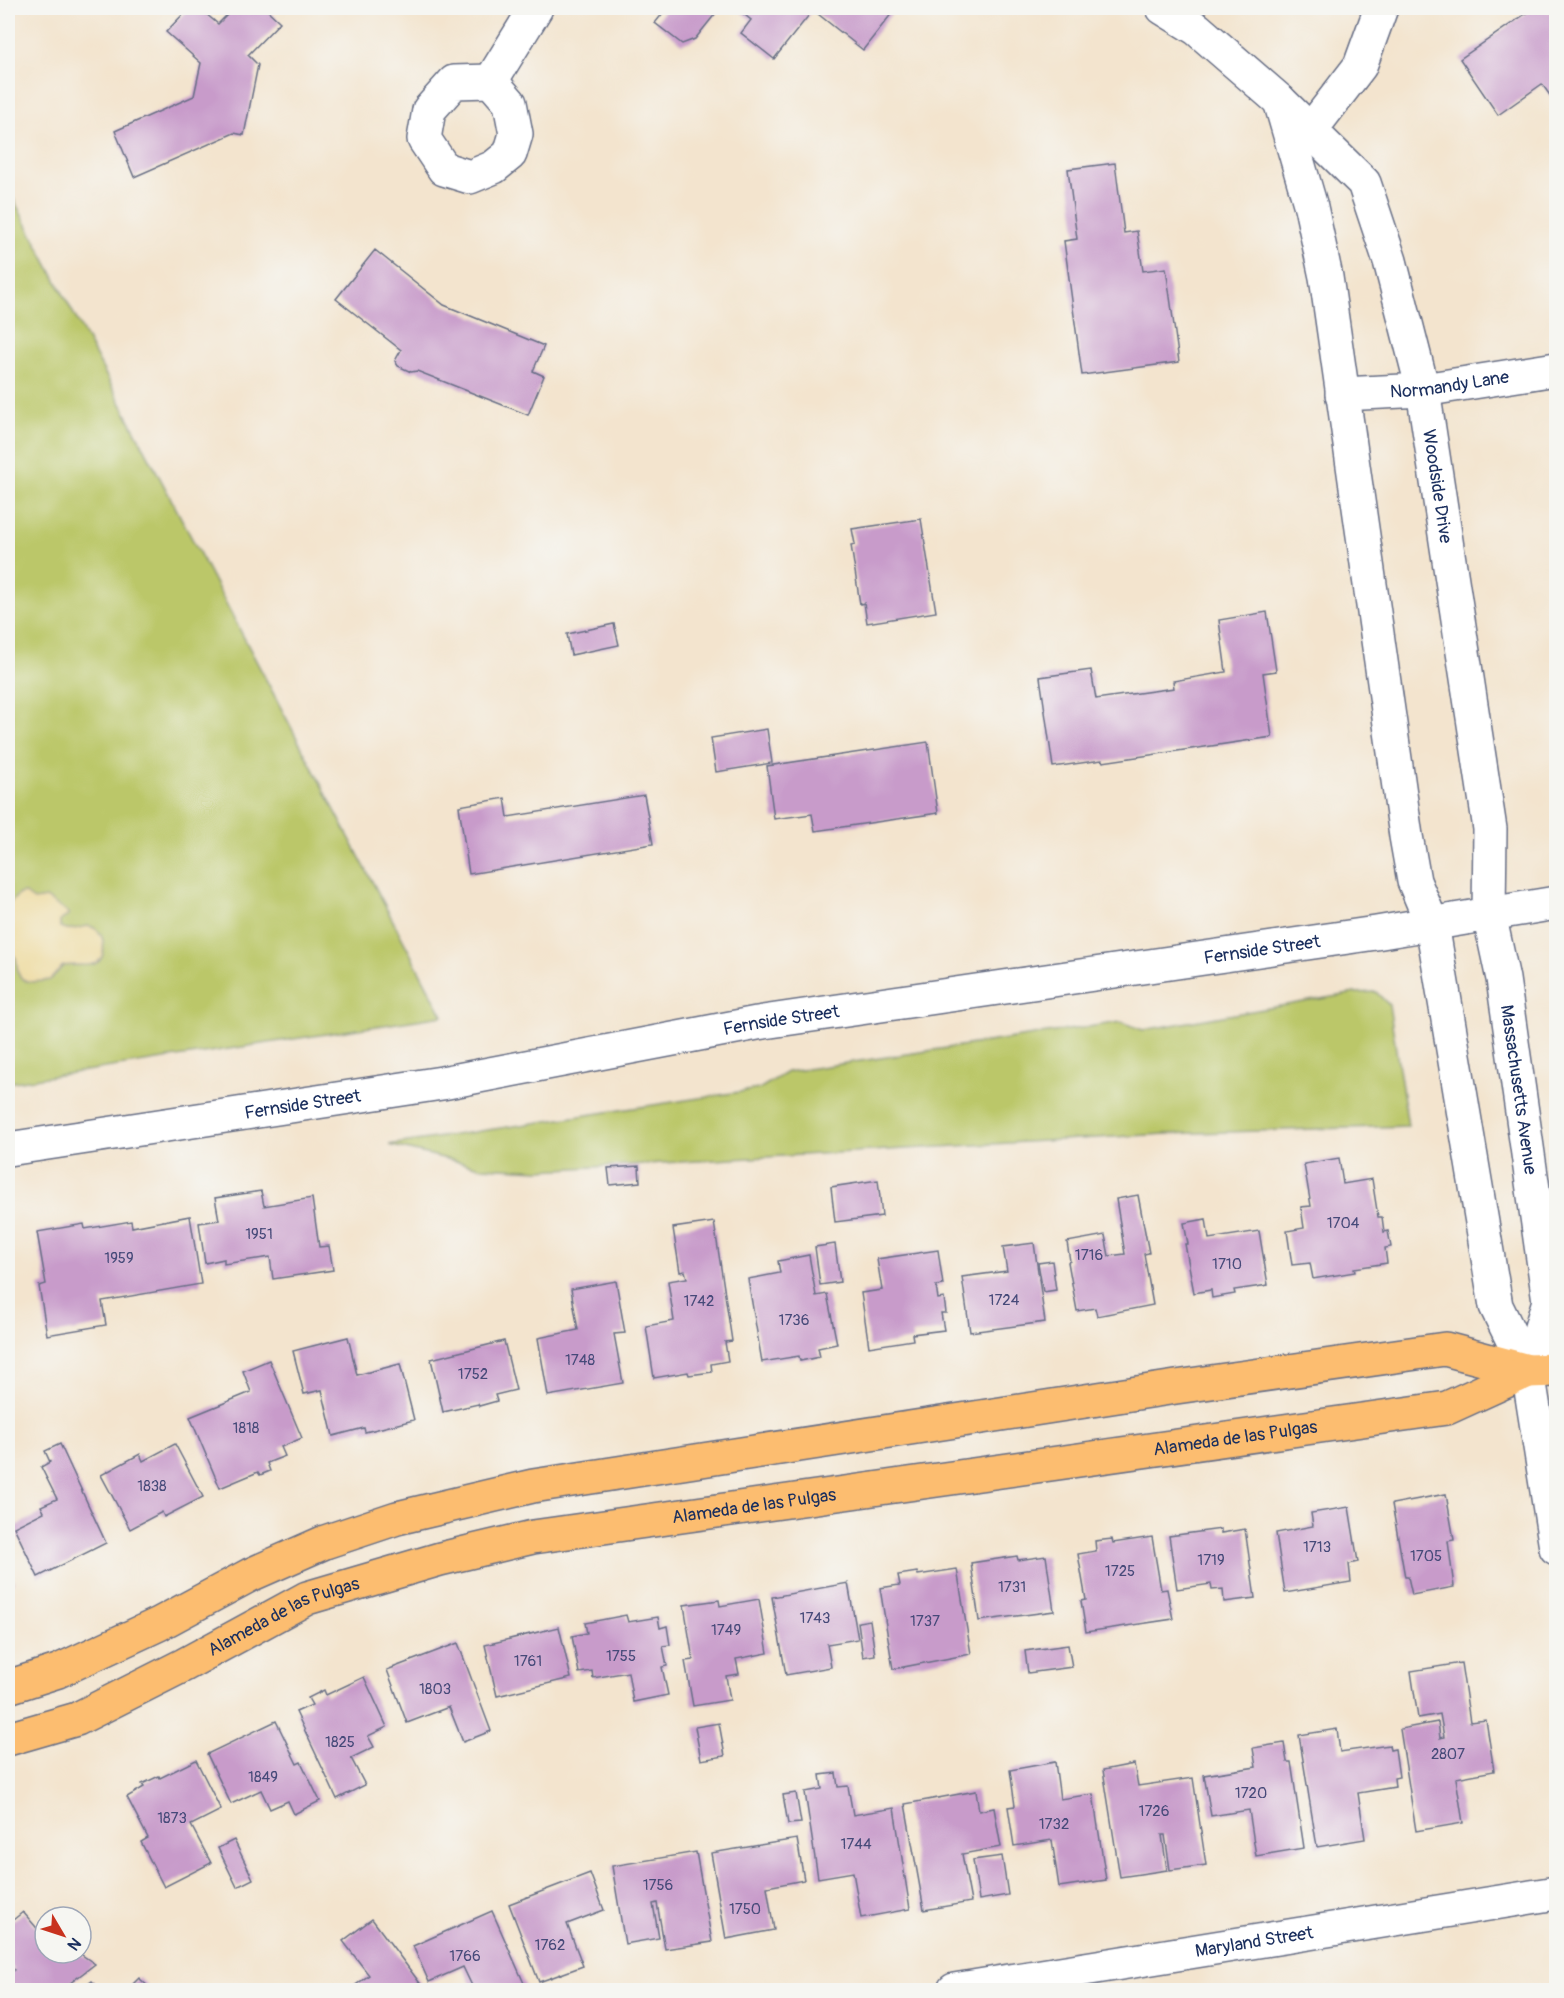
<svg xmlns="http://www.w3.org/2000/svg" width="1564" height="1998" viewBox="0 0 1564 1998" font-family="Pangolin,sans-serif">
  <rect width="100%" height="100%" fill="#f6f6f2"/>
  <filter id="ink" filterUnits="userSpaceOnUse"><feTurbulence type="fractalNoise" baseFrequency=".0167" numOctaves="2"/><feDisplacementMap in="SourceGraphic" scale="12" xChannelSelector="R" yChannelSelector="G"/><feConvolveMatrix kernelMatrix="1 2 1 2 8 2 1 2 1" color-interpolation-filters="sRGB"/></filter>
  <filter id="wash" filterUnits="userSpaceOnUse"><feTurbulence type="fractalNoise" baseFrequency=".008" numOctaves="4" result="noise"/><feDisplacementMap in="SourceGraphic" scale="24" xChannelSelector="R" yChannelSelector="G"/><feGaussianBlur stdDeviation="1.35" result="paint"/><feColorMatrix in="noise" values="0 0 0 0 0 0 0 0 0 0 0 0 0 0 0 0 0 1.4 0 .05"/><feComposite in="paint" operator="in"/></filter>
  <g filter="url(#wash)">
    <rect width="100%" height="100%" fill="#f3e4ce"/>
    <g fill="#bbc769" stroke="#6b7b64" stroke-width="1.5">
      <path d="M8 189 443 1016 8 1083Z"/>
      <path d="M1376 992 1389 1005 1408 1126 1166 1134 540 1170 480 1167 389 1145 759 1089 787 1072 1121 1022 1143 1030 1355 993Z"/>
    </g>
    <path fill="#eeda9e" stroke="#84847e" stroke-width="1.5" d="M24 893 34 900 46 898 67 912 69 915 60 921V927C77 934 83 923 92 927 98 929 102 935 103 941 108 975 78 962 63 966L50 980C40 981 23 986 18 973 17 969 17 962 16 958L12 954H8V905L19 894Z"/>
    <g id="blocks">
      <g fill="#c89bca">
        <path d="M189 8H199L218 24 234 8H265L280 22 248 55 258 65 244 135 234 133 134 177 115 131 194 96 201 63 166 32Z"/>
        <path d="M667 8H720L695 39 682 44 655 23Z"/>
        <path d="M736 8H896L863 50 813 10 774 59 741 33 751 20Z"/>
        <path d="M1534 8H1544L1548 12 1556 8V99L1554 101 1542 84 1498 115 1460 59Z"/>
        <path d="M1115 163 1124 233 1137 231 1143 271 1166 268 1179 362 1082 375 1064 241 1077 239 1068 169Z"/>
        <path d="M375 250 444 305 544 346 533 371 544 376 528 415 417 371 411 372 398 366 395 361 401 350 336 299Z"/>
        <path d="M921 519 936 612 867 623 864 603 860 604 851 545 855 544 852 529Z"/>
        <path d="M1267 612 1276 671 1263 673 1272 737 1103 762 1102 760 1053 767 1040 677 1091 670 1096 699 1174 688 1173 681 1226 672 1219 620Z"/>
        <path d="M614 624 619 645 571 655 567 634Z"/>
        <path d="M767 729 772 763 716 772 711 738Z"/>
        <path d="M928 742 938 813 815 831 812 814 774 819 767 766Z"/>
        <path d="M644 795 653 844 469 874 459 806 505 798 508 817Z"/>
        <path d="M1339 1158 1343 1184 1372 1179 1378 1217H1382L1384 1232 1388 1231 1391 1247 1385 1248 1387 1263 1354 1268 1355 1272 1313 1279 1310 1263 1292 1265 1287 1231 1304 1228 1301 1207 1311 1206 1304 1164Z"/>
        <path d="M639 1166 640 1182 610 1185 608 1168Z"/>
        <path d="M878 1180 882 1216 835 1222 831 1187Z"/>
        <path d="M261 1191 264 1206 312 1198 319 1247 329 1246 333 1270 273 1279 270 1257 224 1264V1259L205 1263 199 1223 219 1220 215 1198Z"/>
        <path d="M1138 1195 1149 1253 1144 1254 1153 1305 1097 1316 1095 1308 1077 1311 1068 1262 1070 1261 1067 1242 1105 1235 1109 1256 1125 1254 1116 1199Z"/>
        <path d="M190 1216 201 1284 102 1301 106 1325 47 1335 39 1286 46 1284 37 1232 84 1224 85 1229 131 1221 132 1227Z"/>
        <path d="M1206 1219 1209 1239 1259 1231 1268 1285 1234 1290 1235 1294 1212 1298 1211 1290 1194 1293 1185 1244H1188L1184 1223Z"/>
        <path d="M714 1222 732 1341 725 1342 728 1361 711 1364 712 1372 689 1375 688 1372 654 1378 646 1326 674 1321 668 1281 687 1278 685 1271 680 1272 673 1228Z"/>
        <path d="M1034 1243 1045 1322 970 1332 962 1277 1007 1271 1003 1247Z"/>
        <path d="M835 1244 840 1282 820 1285 815 1247Z"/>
        <path d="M938 1250 943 1285 936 1286 938 1299 944 1298 946 1313H941L944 1330 912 1334 913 1340 869 1347 861 1293 882 1290 877 1259Z"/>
        <path d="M809 1255 816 1296 827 1294 837 1344 818 1348 820 1357 800 1361 799 1356 762 1362 748 1279 780 1273 778 1261Z"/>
        <path d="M1052 1261 1056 1290 1043 1292 1038 1263Z"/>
        <path d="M616 1281 625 1333 614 1334 623 1383 548 1396 538 1338 578 1330 571 1289Z"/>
        <path d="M348 1337 357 1375 400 1364 414 1420 365 1432 364 1428 333 1436 322 1390 304 1394 293 1351Z"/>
        <path d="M504 1341 516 1390 495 1395 497 1401 479 1406 478 1404 443 1412 431 1359Z"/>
        <path d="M269 1360 302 1438 281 1447 285 1456 267 1463 270 1471 260 1475 258 1472 220 1488 190 1417 251 1392 243 1371Z"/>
        <path d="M60 1444 106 1543 38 1577 14 1527 44 1512 41 1506 57 1499 41 1467 50 1462 45 1451Z"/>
        <path d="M175 1444 203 1497 164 1517 162 1512 130 1529 101 1475 140 1454 143 1461Z"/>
        <path d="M1446 1494 1454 1540 1448 1541 1454 1587 1412 1595 1408 1577H1405L1392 1504Z"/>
        <path d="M1349 1507 1358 1562 1349 1564 1351 1582 1285 1593 1276 1533 1313 1526 1311 1513Z"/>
        <path d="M1221 1529V1533L1245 1529 1255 1598 1224 1602 1223 1589 1212 1590 1211 1584 1177 1589 1169 1536Z"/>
        <path d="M1152 1537 1161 1590 1167 1589 1173 1619 1086 1632 1081 1601 1086 1600 1078 1554 1096 1551 1095 1541 1112 1539 1113 1543Z"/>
        <path d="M1017 1556 1018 1560 1046 1556 1054 1611 979 1621 971 1563Z"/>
        <path d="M8 1564 14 1583 8 1585Z"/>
        <path d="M957 1569 971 1654 893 1669 880 1588 900 1585 898 1575 917 1572 918 1575Z"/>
        <path d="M848 1583 858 1639 827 1644 831 1667 786 1675 772 1597Z"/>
        <path d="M759 1599 768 1653 736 1659 739 1674 726 1676 730 1700 693 1706 685 1661 693 1660 684 1605 719 1600 720 1606Z"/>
        <path d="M626 1615 628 1622 658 1617 660 1628 667 1626 670 1645 663 1646 667 1666 662 1667 668 1695 633 1702 628 1672 593 1678 592 1671 579 1673 572 1636 587 1633 585 1623Z"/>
        <path d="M870 1620 875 1655 863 1657 858 1622Z"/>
        <path d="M559 1627 571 1678 497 1696 485 1645Z"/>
        <path d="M458 1643 491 1731 463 1742 449 1707 407 1723 387 1670Z"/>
        <path d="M1068 1645 1072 1667 1028 1673 1025 1651Z"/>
        <path d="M1461 1663 1470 1722 1486 1720 1494 1771 1456 1778 1463 1823 1416 1831 1400 1729 1438 1722 1440 1738 1444 1737 1440 1714 1418 1718 1411 1671Z"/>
        <path d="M364 1677 387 1727 368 1736 374 1747 351 1758 365 1785 337 1799 296 1712 312 1705 308 1698 324 1690 326 1695Z"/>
        <path d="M276 1721 297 1764 301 1762 320 1801 294 1814 288 1801 270 1809 261 1790 231 1804 207 1754Z"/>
        <path d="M719 1723 725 1756 701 1760 695 1727Z"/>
        <path d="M1337 1729 1340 1752 1389 1745 1390 1750 1395 1749 1399 1777 1394 1778 1395 1787 1358 1793 1365 1839 1317 1847 1299 1735Z"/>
        <path d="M1284 1743 1287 1762H1291L1304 1848 1256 1856 1249 1810 1211 1816 1204 1775 1256 1767 1253 1748Z"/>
        <path d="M196 1760 221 1810 191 1825 211 1863 164 1887 141 1842 148 1838 127 1797 144 1787 142 1784 159 1776 160 1778Z"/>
        <path d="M1055 1762 1060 1799 1093 1794 1106 1880 1059 1887 1052 1840 1014 1846 1008 1807 1015 1806 1010 1770Z"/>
        <path d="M1134 1764 1138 1786 1193 1778 1206 1865 1170 1870 1165 1835H1162L1167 1870 1120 1877 1103 1770Z"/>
        <path d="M836 1773 838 1787 848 1786 853 1815 894 1808 910 1909 861 1918 853 1872 818 1878 805 1792 822 1789 820 1775Z"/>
        <path d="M976 1791 979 1811 994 1808 1001 1847 962 1854 971 1902 924 1910 905 1804Z"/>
        <path d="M796 1793 801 1823 788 1824 783 1795Z"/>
        <path d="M797 1839 804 1880 767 1887 774 1930 726 1939 711 1853Z"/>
        <path d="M234 1840 253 1879 237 1887 218 1848Z"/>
        <path d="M696 1852 712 1942 665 1949 657 1903 653 1904 659 1938 625 1944 612 1866Z"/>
        <path d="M1002 1856 1008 1895 979 1900 973 1860Z"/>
        <path d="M590 1873 604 1910 567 1924 583 1966 539 1982 509 1904Z"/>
        <path d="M492 1911 527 1990H474L463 1967 429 1982 413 1946Z"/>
        <path d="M23 1912 42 1934 45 1932V1953H79L95 1964 61 1990H8V1975L14 1970 8 1962V1924Z"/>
        <path d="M372 1919 422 1986 419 1989 421 1990H349L369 1975 343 1941Z"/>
        <path d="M139 1978 152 1990H127Z"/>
        <path d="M92 1981 99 1990H80Z"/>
      </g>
    </g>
  </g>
  <g filter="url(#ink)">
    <use href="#blocks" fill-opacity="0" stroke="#676e85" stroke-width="1.5"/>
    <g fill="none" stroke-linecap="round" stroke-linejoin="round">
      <defs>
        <g id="minor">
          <path id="s1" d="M1163 8 1197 29 1280 101 1364 183 1390 261 1423 390 1490 829 1489 914 1503 979 1549 1301 1528 1371"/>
          <path d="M491 81 510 103 516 134 510 154 494 167 470 177 444 169 424 139 429 110 454 82Z"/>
          <path d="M491 81 536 8"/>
          <path d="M1280 101 1311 207 1326 277 1406 836 1414 881 1432 924 1496 1306 1528 1371 1556 1548"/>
          <path d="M1310 131 1360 66 1381 8"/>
          <path id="s2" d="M1342 394 1423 390 1556 369"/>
          <path id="s3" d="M8 1149 442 1083 757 1023 1376 933 1556 903"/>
          <path id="s4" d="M954 1990 1556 1893"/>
        </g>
        <g id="major">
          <path d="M8 1687 58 1671 159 1624 250 1575 325 1542 397 1518 533 1486 1176 1387 1445 1349 1528 1371 1556 1370"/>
          <path id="s5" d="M8 1739 77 1719 184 1665 307 1598 440 1559 533 1537 1447 1408 1528 1371"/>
        </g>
      </defs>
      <use href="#minor" stroke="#676e85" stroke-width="36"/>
      <use href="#major" stroke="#676e85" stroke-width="36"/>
      <use href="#minor" stroke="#fff" stroke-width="33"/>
      <use href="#major" stroke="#fcbd6f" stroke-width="33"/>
    </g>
  </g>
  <g text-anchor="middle" stroke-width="4.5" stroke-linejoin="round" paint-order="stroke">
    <g font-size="15" fill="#464a79">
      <text x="1343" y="1228">1704</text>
      <text x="259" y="1239">1951</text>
      <text x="1089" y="1260">1716</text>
      <text x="119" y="1263">1959</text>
      <text x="1227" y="1269">1710</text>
      <text x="1004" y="1305">1724</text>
      <text x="699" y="1306">1742</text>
      <text x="794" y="1325">1736</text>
      <text x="580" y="1365">1748</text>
      <text x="473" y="1379">1752</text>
      <text x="246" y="1433">1818</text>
      <text x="152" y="1491">1838</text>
      <text x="1317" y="1552">1713</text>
      <text x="1426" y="1561">1705</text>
      <text x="1211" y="1565">1719</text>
      <text x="1120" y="1576">1725</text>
      <text x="1012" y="1592">1731</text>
      <text x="815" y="1623">1743</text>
      <text x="925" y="1626">1737</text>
      <text x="726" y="1635">1749</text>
      <text x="621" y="1661">1755</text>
      <text x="528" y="1666">1761</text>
      <text x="435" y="1694">1803</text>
      <text x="340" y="1747">1825</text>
      <text x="1448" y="1759">2807</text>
      <text x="263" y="1782">1849</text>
      <text x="1251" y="1798">1720</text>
      <text x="1154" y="1816">1726</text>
      <text x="172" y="1823">1873</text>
      <text x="1054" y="1829">1732</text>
      <text x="856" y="1849">1744</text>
      <text x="658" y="1890">1756</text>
      <text x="745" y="1914">1750</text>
      <text x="550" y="1950">1762</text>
      <text x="465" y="1961">1766</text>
    </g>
    <g font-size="18" fill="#1b2f5e" stroke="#f6f6f2">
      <text dy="6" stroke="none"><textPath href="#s2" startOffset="108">Normandy Lane</textPath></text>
      <text dy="6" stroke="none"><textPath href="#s1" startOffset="580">Woodside Drive</textPath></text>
      <text dy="6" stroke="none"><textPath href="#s3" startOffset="1270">Fernside Street</textPath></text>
      <text dy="6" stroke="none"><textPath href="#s3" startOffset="784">Fernside Street</textPath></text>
      <text dy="6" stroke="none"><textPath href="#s1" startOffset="1190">Massachusetts Avenue</textPath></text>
      <text dy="6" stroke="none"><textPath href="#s3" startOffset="298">Fernside Street</textPath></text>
      <text dy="6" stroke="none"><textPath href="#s5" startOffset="1275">Alameda de las Pulgas</textPath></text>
      <text dy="6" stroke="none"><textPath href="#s5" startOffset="789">Alameda de las Pulgas</textPath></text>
      <text dy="6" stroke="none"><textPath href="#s5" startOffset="303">Alameda de las Pulgas</textPath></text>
      <text dy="6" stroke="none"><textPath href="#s4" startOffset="304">Maryland Street</textPath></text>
    </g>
  </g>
  <rect width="1564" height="1998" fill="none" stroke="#f6f6f2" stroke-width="30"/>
  <g transform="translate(63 1935) rotate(129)"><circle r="28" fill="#f6f6f2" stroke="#9ea6b7" stroke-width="1.5"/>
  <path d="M0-4.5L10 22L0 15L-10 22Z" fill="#c8321e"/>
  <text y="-9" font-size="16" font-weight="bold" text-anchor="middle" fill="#1b2f5e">N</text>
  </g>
</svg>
